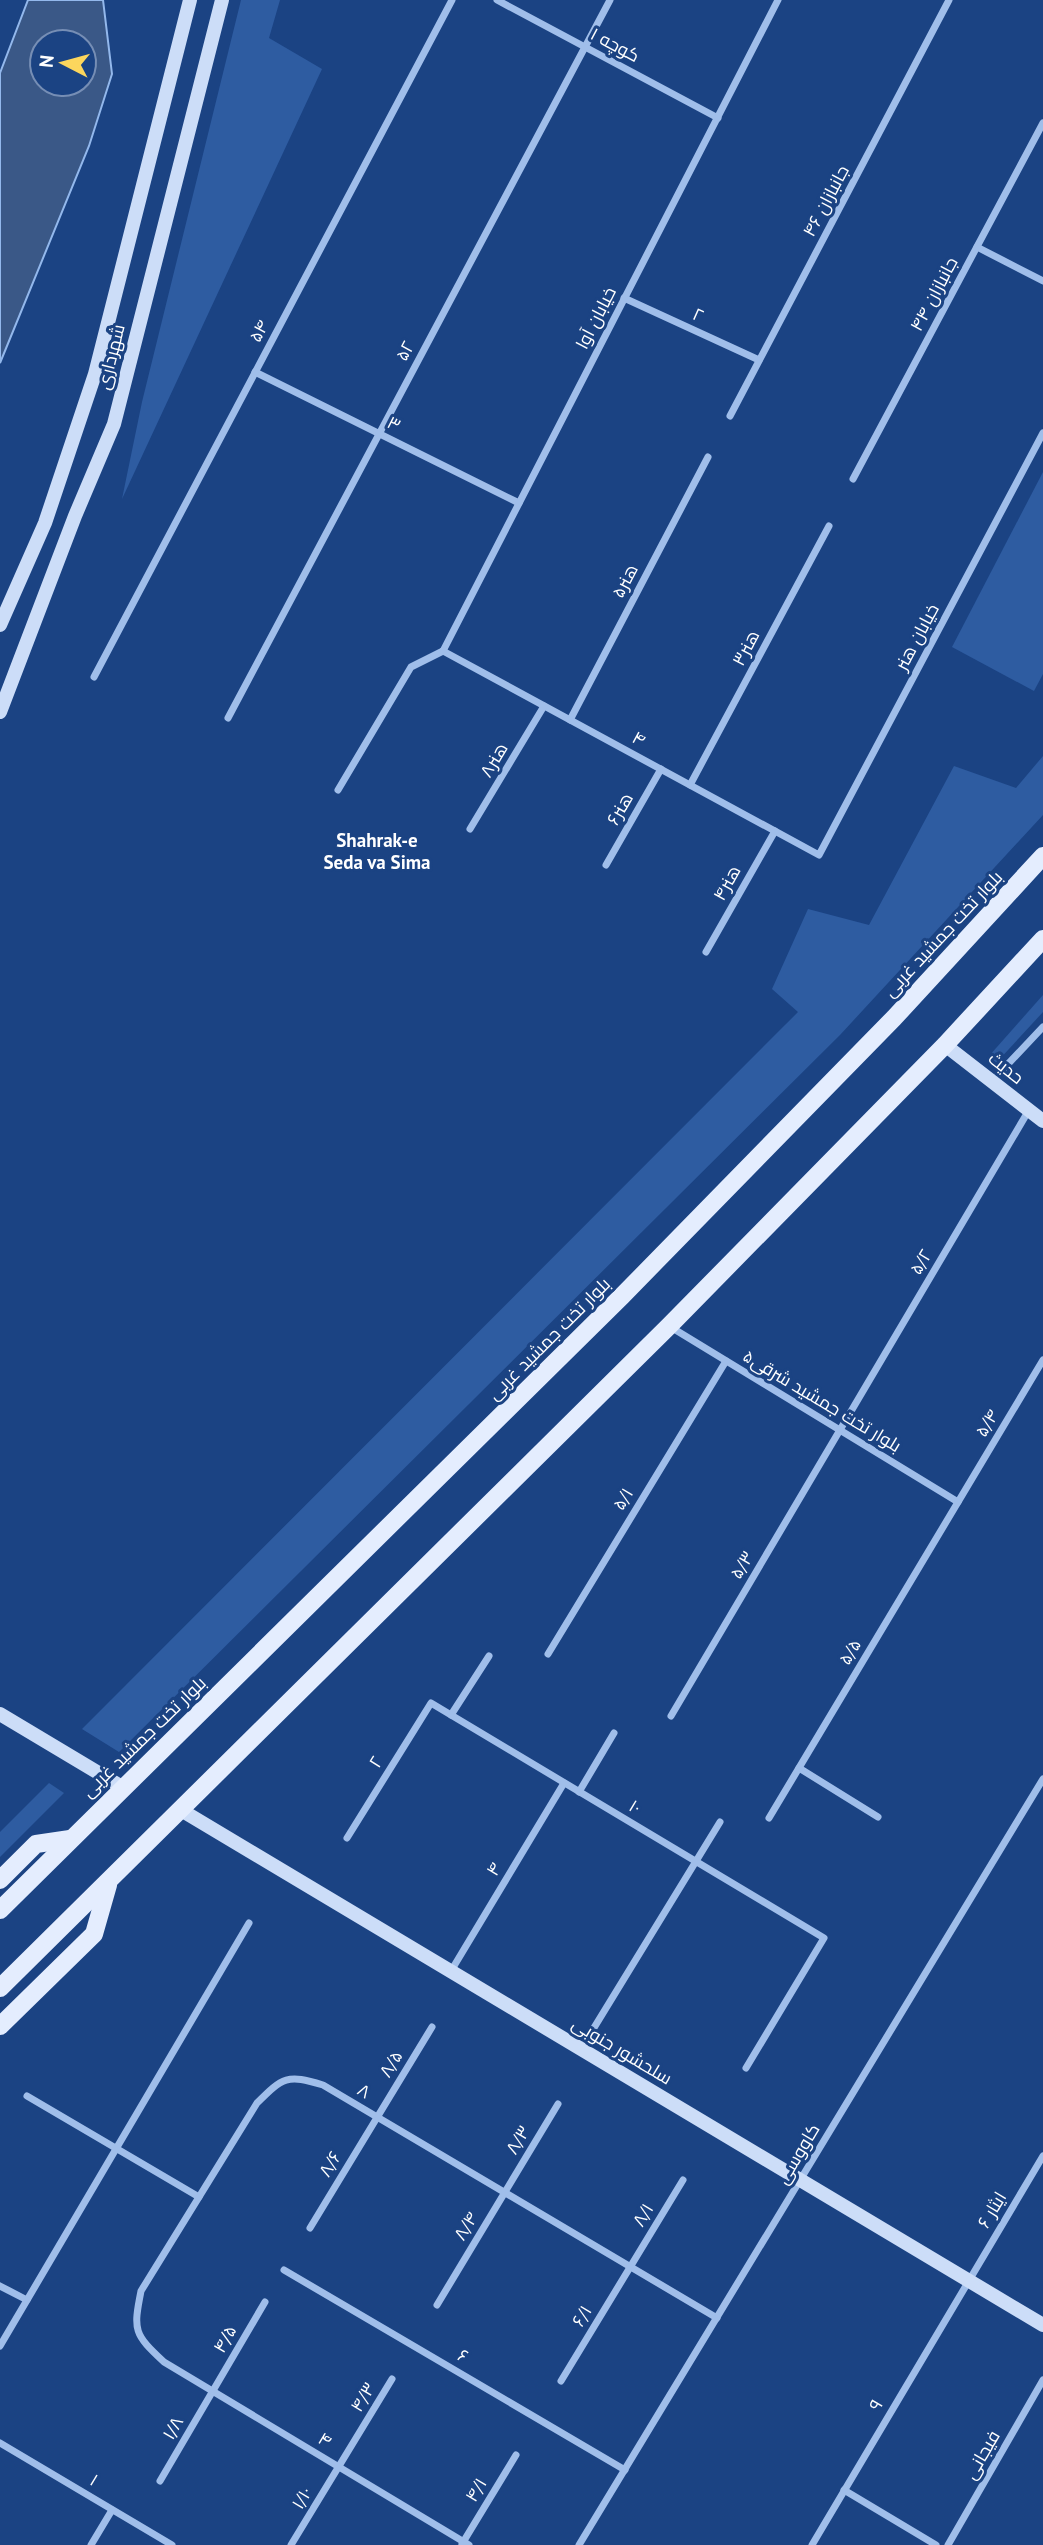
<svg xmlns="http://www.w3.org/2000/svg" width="1043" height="2545" viewBox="0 0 1043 2545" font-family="'PT Sans',Cairo,sans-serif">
  <rect width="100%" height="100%" fill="#1b4383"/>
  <g fill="#2e5ca1">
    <path d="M241 0H280L269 38 322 69 122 499 142 402Z"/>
    <path d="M1043 472V674L1034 691 952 647Z"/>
    <path d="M1043 756V815L840 1035 119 1752 82 1729 798 1012 772 989 808 909 869 925 954 766 1016 788Z"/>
    <path d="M1043 995V1012L996 1063 989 1056Z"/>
    <path d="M49 1783 64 1793 0 1857V1832Z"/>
  </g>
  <path fill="#3a5887" stroke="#93b8ec" stroke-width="2" fill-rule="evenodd" d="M28 0H103L112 74 89 146 0 363V73ZM42 42H84V84H42Z"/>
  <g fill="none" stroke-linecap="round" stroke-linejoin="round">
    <g stroke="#a0beea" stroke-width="7">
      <path d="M497 0 718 118"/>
      <path d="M977 247 1043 281"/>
      <path d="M624 298 759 360"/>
      <path d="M255 372 519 503"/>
      <path d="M730 416 949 0"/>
      <path d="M853 479 1043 123"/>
      <path d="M443 651 819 855 1043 433"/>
      <path d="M443 651 778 0"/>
      <path d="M94 677 452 0"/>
      <path d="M228 718 610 0"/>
      <path d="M570 720 708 457"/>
      <path d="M690 785 829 526"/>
      <path d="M338 790 411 667 443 651"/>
      <path d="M470 829 544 706"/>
      <path d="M606 865 661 769"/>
      <path d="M706 952 775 831"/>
      <path d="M992 1081 1043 1027"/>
      <path d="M669 1326 958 1502"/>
      <path d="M548 1654 726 1361"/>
      <path d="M451 1715 489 1656"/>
      <path d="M671 1716 1029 1110"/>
      <path d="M799 1768 878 1817"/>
      <path d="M579 1792 614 1733"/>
      <path d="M769 1818 1043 1360"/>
      <path d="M347 1838 431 1703 824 1938 746 2068"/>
      <path d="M451 1971 564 1783"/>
      <path d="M581 2049 720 1822"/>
      <path d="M27 2096 199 2197"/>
      <path d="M310 2228 432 2027"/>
      <path d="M284 2270 625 2470"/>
      <path d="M0 2286 27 2300"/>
      <path d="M437 2305 558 2104"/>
      <path d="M0 2346 249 1923"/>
      <path d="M561 2381 683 2180"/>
      <path d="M0 2443 172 2545"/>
      <path d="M160 2481 265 2302"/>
      <path d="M844 2490 936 2545"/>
      <path d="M462 2544 516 2455"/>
      <path d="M91 2545 112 2510"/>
      <path d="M291 2545 392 2379"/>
      <path d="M469 2545 164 2362C134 2334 133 2331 141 2291L257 2103C283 2077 287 2074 323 2085L717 2318"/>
      <path d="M579 2545 1043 1779"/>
      <path d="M812 2545 1043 2156"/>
      <path d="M948 2545 1043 2380"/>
    </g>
    <g stroke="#ccddf8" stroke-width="14">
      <path d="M0 625 45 523 95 374 190 0"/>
      <path d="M0 712 75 516 114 424 222 0"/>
      <path d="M945 1045 1043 1121"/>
      <path d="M0 1714 122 1787"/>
      <path d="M181 1810 1043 2325"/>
    </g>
    <g stroke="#e4edfe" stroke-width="18">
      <path d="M0 1880 36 1844 70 1839"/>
      <path d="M0 1910 622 1296 894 1018 1043 856"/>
      <path d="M0 1988 669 1326 945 1045 1043 939"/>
      <path d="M0 2026 94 1934 108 1885"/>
    </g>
  </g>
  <g text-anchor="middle" stroke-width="6" stroke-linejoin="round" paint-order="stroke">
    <g font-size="18" fill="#fff" stroke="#1b4383">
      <text transform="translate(615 45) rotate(28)" y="6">کوچه ۱</text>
      <text transform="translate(826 201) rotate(-62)" y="6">۴۶ جانبازان</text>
      <text transform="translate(934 294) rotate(-62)" y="6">۴۴ جانبازان</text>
      <text transform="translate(698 315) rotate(24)" y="6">۲</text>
      <text transform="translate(596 318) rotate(-63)" y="6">خیابان آوا</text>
      <text transform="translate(259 331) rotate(-62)" y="6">۵۴</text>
      <text transform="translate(405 351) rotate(-62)" y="6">۵۲</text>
      <text transform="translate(111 357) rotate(-76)" y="6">شهرداری</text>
      <text transform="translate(394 424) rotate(27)" y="6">۳</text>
      <text transform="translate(625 581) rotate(-62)" y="6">هنر۵</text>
      <text transform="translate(917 637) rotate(-62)" y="6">خیابان هنر</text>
      <text transform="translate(746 648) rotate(-62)" y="6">هنر۳</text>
      <text transform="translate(639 739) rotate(29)" y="6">۴</text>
      <text transform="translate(494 760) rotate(-59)" y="6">هنر۸</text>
      <text transform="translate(620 809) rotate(-60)" y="6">هنر۶</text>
      <text transform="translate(727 883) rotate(-61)" y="6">هنر۴</text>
      <text transform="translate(943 934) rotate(-47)" y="6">بلوار تخت جمشید غربی</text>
      <text transform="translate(1006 1068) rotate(38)" y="6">حدیث</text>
      <text transform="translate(921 1262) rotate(-59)" y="6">۵/۲</text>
      <text transform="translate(549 1339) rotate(-45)" y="6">بلوار تخت جمشید غربی</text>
      <text transform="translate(822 1401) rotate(31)" y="6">بلوار تخت جمشید شرقی۵</text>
      <text transform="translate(987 1423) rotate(-59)" y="6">۵/۴</text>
      <text transform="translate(623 1499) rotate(-59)" y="6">۵/۱</text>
      <text transform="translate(742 1565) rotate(-59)" y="6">۵/۳</text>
      <text transform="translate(850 1652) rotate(-59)" y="6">۵/۵</text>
      <text transform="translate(144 1737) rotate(-44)" y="6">بلوار تخت جمشید غربی</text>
      <text transform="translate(376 1762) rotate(-58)" y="6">۲</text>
      <text transform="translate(635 1807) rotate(31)" y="6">۱۰</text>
      <text transform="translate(494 1869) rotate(-59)" y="6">۴</text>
      <text transform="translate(622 2051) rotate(31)" y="6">سلحشور جنوبی</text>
      <text transform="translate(391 2064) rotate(-59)" y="6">۸/۵</text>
      <text transform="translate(364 2091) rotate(31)" y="6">۸</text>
      <text transform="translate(518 2140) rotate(-59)" y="6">۸/۳</text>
      <text transform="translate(798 2154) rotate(-59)" y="6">کاووسی</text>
      <text transform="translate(330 2164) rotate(-59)" y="6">۸/۶</text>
      <text transform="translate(992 2210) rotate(-59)" y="6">ایثار ۶</text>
      <text transform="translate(643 2215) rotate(-59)" y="6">۸/۱</text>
      <text transform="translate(466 2226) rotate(-59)" y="6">۸/۴</text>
      <text transform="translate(582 2316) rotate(-59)" y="6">۶/۱</text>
      <text transform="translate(225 2339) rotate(-60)" y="6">۴/۵</text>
      <text transform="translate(463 2356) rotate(30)" y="6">۶</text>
      <text transform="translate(363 2397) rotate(-59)" y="6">۴/۳</text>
      <text transform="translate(876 2405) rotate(-60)" y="6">۹</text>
      <text transform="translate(173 2428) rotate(-60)" y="6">۱/۸</text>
      <text transform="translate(325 2440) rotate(31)" y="6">۴</text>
      <text transform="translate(982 2455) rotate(-60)" y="6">فیجانی</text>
      <text transform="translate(94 2480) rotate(31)" y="6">۱</text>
      <text transform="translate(476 2490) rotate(-59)" y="6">۴/۱</text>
      <text transform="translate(302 2498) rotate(-59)" y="6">۱/۱۰</text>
    </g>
    <g font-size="19" font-weight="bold" fill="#fff" stroke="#1b4383">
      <text x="377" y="847">Shahrak-e<tspan x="377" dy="22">Seda va Sima</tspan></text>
    </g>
  </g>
  <g transform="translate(63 63) rotate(276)"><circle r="33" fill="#1b4383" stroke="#768eb5" stroke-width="2"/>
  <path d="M0-5L12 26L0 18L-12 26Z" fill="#fcd65d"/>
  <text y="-10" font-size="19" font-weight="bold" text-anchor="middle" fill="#ffffff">N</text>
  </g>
</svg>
